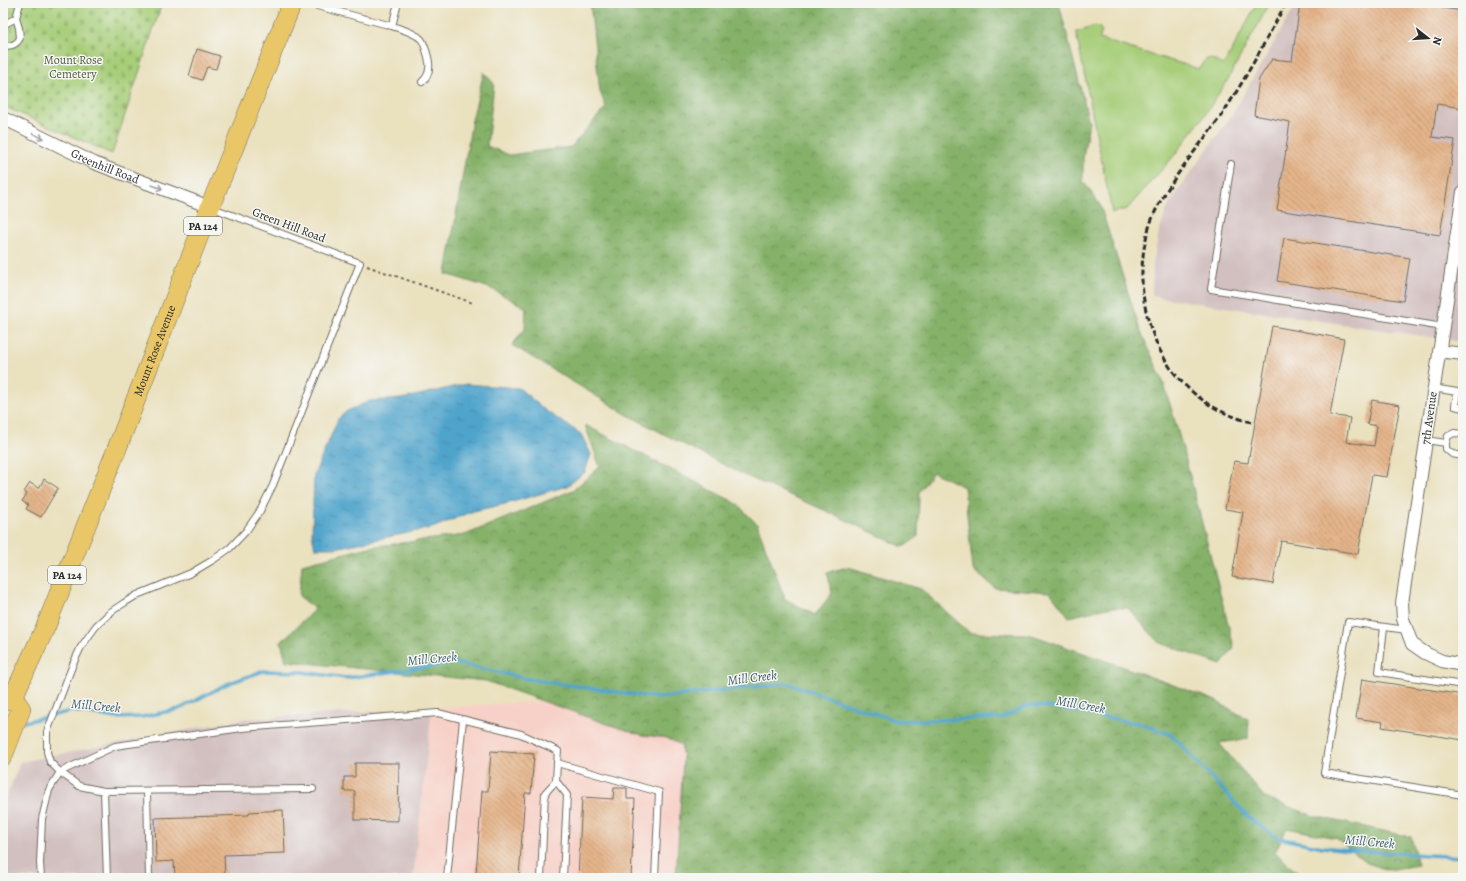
<svg xmlns="http://www.w3.org/2000/svg" width="1466" height="881" viewBox="0 0 1466 881" font-family="Alegreya,serif">
  <defs>
    <pattern id="forest-crowns" width="20" height="18" patternUnits="userSpaceOnUse"><rect width="20" height="18" fill="#85b169"/><path d="M2 6a3 3 0 1 1 6 0M12 15a3 3 0 1 1 6 0" fill="none" stroke="#6d9057"/></pattern>
    <pattern id="cemetery-stones" width="16" height="16" patternUnits="userSpaceOnUse"><rect width="16" height="16" fill="#a7ce79"/><path d="M2 7V4a2 2 0 0 1 4 0v3zM10 15v-3a2 2 0 0 1 4 0v3z" fill="#90b169"/></pattern>
    <pattern id="water-ripples" width="26" height="14" patternUnits="userSpaceOnUse"><rect width="26" height="14" fill="#50a4cc"/><path d="M2 4q2-2 4 0t4 0M15 11q2-2 4 0t4 0" fill="none" stroke="#4386a6"/></pattern>
    <pattern id="building-back-hatch" width="6" height="6" patternUnits="userSpaceOnUse"><rect width="6" height="6" fill="#e5b58b"/><path d="M-1 5l2 2M0 0l6 6M5-1l2 2" fill="none" stroke="#ba9372"/></pattern>
  </defs>
  <rect width="100%" height="100%" fill="#f6f6f2"/>
  <filter id="ink" filterUnits="userSpaceOnUse"><feTurbulence type="fractalNoise" baseFrequency=".025" numOctaves="2"/><feDisplacementMap in="SourceGraphic" scale="8" xChannelSelector="R" yChannelSelector="G"/><feConvolveMatrix kernelMatrix="1 2 1 2 8 2 1 2 1" color-interpolation-filters="sRGB"/></filter>
  <filter id="wash" filterUnits="userSpaceOnUse"><feTurbulence type="fractalNoise" baseFrequency=".012" numOctaves="4" result="noise"/><feDisplacementMap in="SourceGraphic" scale="16" xChannelSelector="R" yChannelSelector="G"/><feGaussianBlur stdDeviation="0.9" result="paint"/><feColorMatrix in="noise" values="0 0 0 0 0 0 0 0 0 0 0 0 0 0 0 0 0 1.4 0 .05"/><feComposite in="paint" operator="in"/></filter>
  <g filter="url(#wash)">
    <rect width="100%" height="100%" fill="#eae1bf"/>
    <path fill="#f7d1c8" d="M703 692 685 878H413L432 708Z"/>
    <g fill="#d2bfc0">
      <path d="M1297 3H1444L1463 6V342L1152 296 1153 265 1159 231 1170 202 1231 116Z"/>
      <path d="M432 708 413 878H3V805L20 762 244 719Z"/>
    </g>
    <path fill="#a7ce79" stroke="#697c52" d="M1257 3H1270L1227 81 1204 116 1173 157 1127 209 1112 213 1076 32 1096 26 1099 27 1102 31 1099 39 1199 69C1208 53 1209 59 1224 65Z"/>
    <g fill="url(#forest-crowns)" stroke="#586e4a">
      <path d="M590 3H1059L1089 122 1083 158V181L1100 205 1139 327 1164 384 1183 449 1234 647 1221 665 1158 642 1128 608H1107L1069 617 1050 592 995 588 973 570 964 487 933 472 919 492 918 537 903 547 833 514 744 475 679 442 626 414 512 345 525 329 526 308 490 288 446 274 472 120 484 72 494 84 487 146 509 155 571 147 606 107 600 92Z"/>
      <path d="M585 425 736 503 757 524 785 599 815 615 832 593 827 572 848 567 921 589 970 633 1029 634 1132 670 1214 700 1249 720 1248 739 1219 743 1265 798 1314 816 1411 837 1418 865 1388 870 1367 863 1336 838 1287 828 1275 852 1303 878H676L683 760 681 745 667 738 642 735 610 725 486 681 286 661 281 642 315 609 299 596 302 564 369 547 465 535 573 490 600 467Z"/>
    </g>
    <path fill="url(#cemetery-stones)" stroke="#697c52" d="M3 3H162L112 154 3 106Z"/>
    <path fill="url(#water-ripples)" stroke="#3e687c" d="M466 384 519 388 546 411 581 434 591 454 585 472 567 486 509 503 474 511 432 528 335 548H315L312 534 314 475 338 419 347 411 370 401 401 399Z"/>
    <g fill="none" stroke-linecap="round" stroke-linejoin="round">
      <path stroke="#50a4cc" stroke-width="3.5" d="M24 722 72 711 116 718 142 717 179 709 227 684 263 671 302 672 346 678 455 663 534 680 658 698 787 683 897 721 1002 718 1030 705 1064 709 1141 724 1172 735 1249 818 1278 838 1323 847 1358 851 1463 857"/>
    </g>
    <g id="blocks">
      <g fill="url(#building-back-hatch)">
        <path d="M1300 3H1410L1463 11V108L1437 104 1432 137 1455 140 1440 235 1277 210 1290 122 1254 115 1259 79 1272 59 1292 61Z"/>
        <path d="M197 49 220 56 216 69 207 67 202 80 189 76Z"/>
        <path d="M1284 238 1410 258 1403 301 1277 281Z"/>
        <path d="M1272 326 1344 339 1330 415 1350 418 1346 442 1374 446 1377 426 1367 424 1372 400 1400 405 1387 477 1372 475 1358 554 1281 541 1273 584 1232 577 1243 512 1225 509 1234 461 1248 463Z"/>
        <path d="M44 479 58 488 41 517 26 509 28 505 22 501 27 494 24 492 30 483 39 488Z"/>
        <path d="M1362 679 1463 695V740L1382 727 1383 722 1356 718Z"/>
        <path d="M491 751 534 754 531 793H525L519 878H484V875L476 874 482 791H488Z"/>
        <path d="M355 763H399L398 821 355 820V791H344V777H355Z"/>
        <path d="M614 788H627V799H635L631 878H578L582 797 613 799Z"/>
        <path d="M283 810 285 853 224 855 225 878H175L174 861 156 862 155 818 249 815V812Z"/>
      </g>
    </g>
  </g>
  <g filter="url(#ink)">
    <use href="#blocks" fill-opacity="0" stroke="#6e6b5f" stroke-width="1"/>
    <g fill="none" stroke-linecap="round" stroke-linejoin="round">
      <defs>
        <g id="service">
          <path d="M306 3 392 26 398 3"/>
          <path d="M3 25 16 18 20 3"/>
          <path d="M392 26C400 29 414 32 421 39 423 41 425 47 426 50 430 62 432 73 422 82"/>
          <path d="M3 44 4 45 3 54"/>
          <path d="M4 45C11 47 17 44 20 38L19 28 16 18"/>
          <path d="M1231 164 1211 289 1443 327"/>
          <path d="M213 208 360 263 273 485 260 511 246 531 230 548 213 560 191 573 137 595 124 603 112 611 96 626 81 647 73 664 47 732V752L50 762 60 772 79 786 104 791 313 789"/>
          <path d="M1433 388 1457 392 1455 406 1463 408"/>
          <path d="M1426 440 1446 443 1448 436 1454 433 1463 434"/>
          <path d="M1446 443V449L1452 454 1463 456"/>
          <path d="M1384 627 1379 672 1463 685"/>
          <path d="M1407 630 1348 622 1324 773 1463 795"/>
          <path d="M556 781 567 795 563 878"/>
          <path d="M104 791 107 878"/>
          <path d="M147 791 149 878"/>
          <path d="M41 878 40 863 42 819 49 790 60 772 115 746 242 728 438 713 521 734 558 751 557 763 659 792 655 878"/>
          <path d="M447 878 463 720"/>
          <path d="M541 878 545 793 556 781 557 763"/>
        </g>
        <g id="minor">
          <path id="s1" d="M3 118 94 163 210 207"/>
          <path d="M1463 192 1402 603 1403 619 1412 644 1425 653 1442 661 1463 665"/>
          <path d="M1439 351 1463 354"/>
        </g>
        <g id="primary">
          <path id="s2" d="M3 701 13 697 46 626 116 451 210 207 292 3"/>
          <path d="M3 756 21 709 13 697"/>
        </g>
        <path id="motorway" d="M3 694 13 697"/>
      </defs>
      <use href="#service" stroke="#6e6b5f" stroke-width="8"/>
      <use href="#minor" stroke="#6e6b5f" stroke-width="14"/>
      <use href="#primary" stroke="#6e6b5f" stroke-width="20"/>
      <use href="#motorway" stroke="#6e6b5f" stroke-width="24"/>
      <path stroke="#6e6b5f" stroke-width="2" stroke-dasharray="3 3" stroke-linecap="butt" d="M367 266 473 303"/>
      <use href="#service" stroke="#fff" stroke-width="6"/>
      <use href="#minor" stroke="#fff" stroke-width="12"/>
      <use href="#primary" stroke="#e9c769" stroke-width="19"/>
      <use href="#motorway" stroke="#e9c769" stroke-width="22"/>
      <path stroke="#2b2b2b" stroke-width="3" stroke-dasharray="6 3" stroke-linecap="butt" d="M1252 422C1215 414 1181 389 1163 356 1137 309 1134 249 1160 202 1178 170 1202 143 1223 113 1246 78 1266 40 1286 3"/>
    </g>
    <defs><path id="oneway-shaft" d="M-6 0H5M1.5-3L5.5 0L1.5 3" fill="none" stroke-width="1.6" stroke-linecap="round" stroke-linejoin="round"/></defs>
    <g stroke="#a0a0a0">
      <use href="#oneway-shaft" transform="translate(38 136) rotate(26)"/>
      <use href="#oneway-shaft" transform="translate(157 187) rotate(21)"/>
    </g>
  </g>
  <g text-anchor="middle" stroke-width="3" stroke-linejoin="round" paint-order="stroke">
    <g fill="#f6f6f2" stroke="#686867" stroke-width="1">
      <rect x="184" y="217" width="38" height="18" rx="3"/>
      <rect x="48" y="566" width="38" height="18" rx="3"/>
    </g>
    <g font-size="11" font-weight="bold" fill="#2b2b2b">
      <text x="203" y="230">PA 124</text>
      <text x="67" y="579">PA 124</text>
    </g>
    <g font-size="12" fill="#505c42" stroke="#f6f6f2">
      <text x="73" y="64">Mount Rose<tspan x="73" dy="14">Cemetery</tspan></text>
    </g>
    <g font-size="12" fill="#2b2b2b" stroke="#f6f6f2">
      <text dy="4" stroke="none"><textPath href="#s1" startOffset="113">Greenhill Road</textPath></text>
      <text transform="translate(289 225) rotate(21)" y="4">Green Hill Road</text>
      <text dy="4" stroke="none"><textPath href="#s2" startOffset="385">Mount Rose Avenue</textPath></text>
      <text transform="translate(1429 418) rotate(-82)" y="4">7th Avenue</text>
    </g>
    <g font-size="13" font-style="italic" fill="#3a5b6b" stroke="#f6f6f2">
      <text transform="translate(432 658) rotate(-5)" y="5">Mill Creek</text>
      <text transform="translate(752 677) rotate(-7)" y="5">Mill Creek</text>
      <text transform="translate(1081 704) rotate(10)" y="5">Mill Creek</text>
      <text transform="translate(96 705) rotate(5)" y="5">Mill Creek</text>
      <text transform="translate(1370 841) rotate(5)" y="5">Mill Creek</text>
    </g>
  </g>
  <rect width="1466" height="881" fill="none" stroke="#f6f6f2" stroke-width="16"/>
  <g transform="translate(1428 38) rotate(107)" stroke="#f6f6f2" stroke-width="3" paint-order="stroke">
  <path d="M0-3L7 15L0 10L-7 15Z" fill="#2b2b2b"/>
  <text y="-6" font-size="11" font-weight="bold" text-anchor="middle" fill="#2b2b2b">N</text>
  </g>
</svg>
